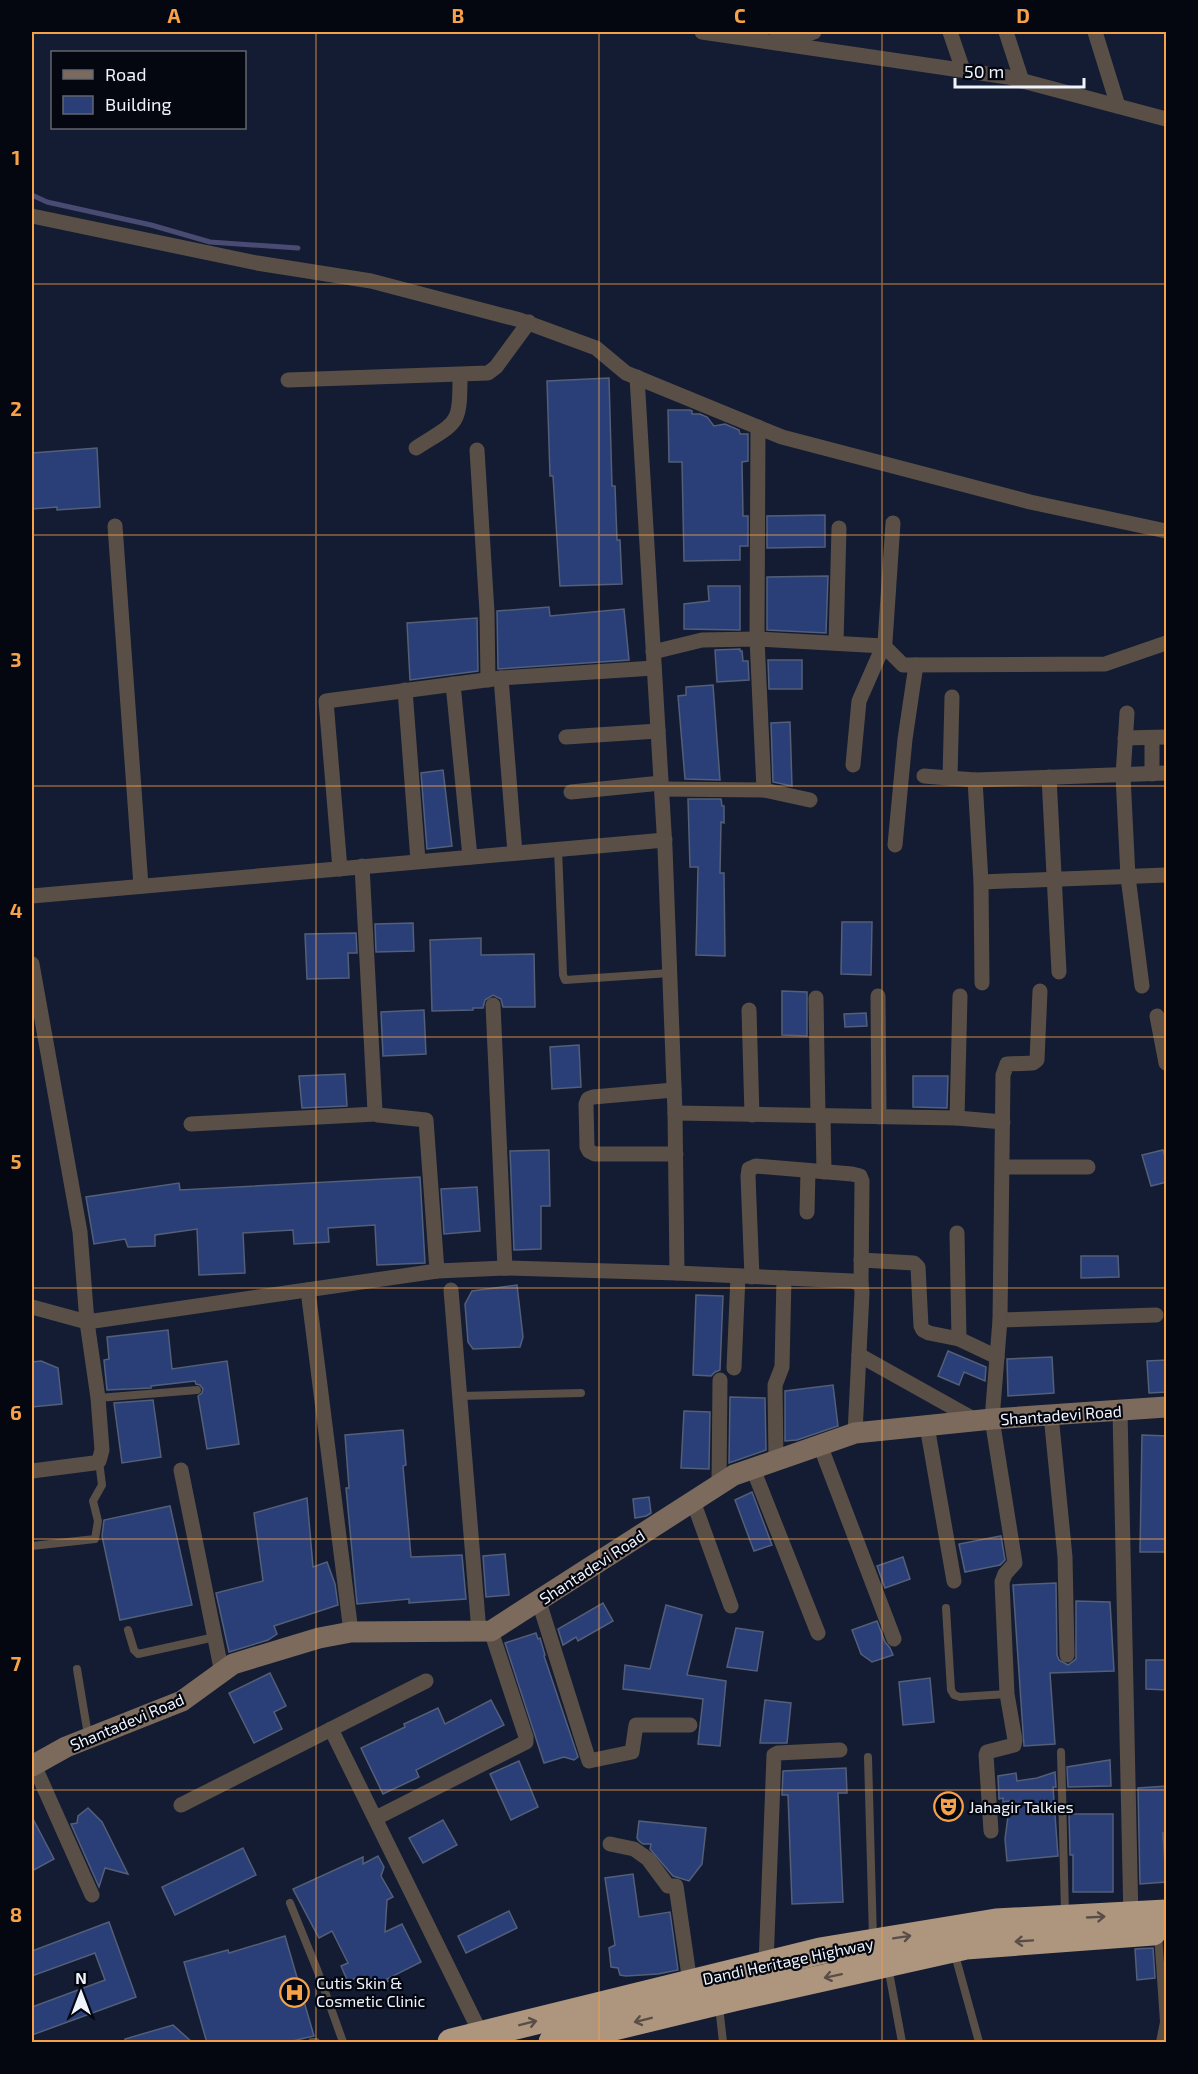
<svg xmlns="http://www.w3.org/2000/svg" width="1198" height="2074" viewBox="0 0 1198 2074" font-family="'Exo 2',sans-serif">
  <rect width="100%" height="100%" fill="#131c32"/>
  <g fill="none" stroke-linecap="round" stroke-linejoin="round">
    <path stroke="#494b73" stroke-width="5" d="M32 195 47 202 151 225 210 242 298 248"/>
  </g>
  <g fill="#2a3f77" stroke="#535e78" stroke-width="1.5">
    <path d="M609 378 612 486H615L617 540H620L622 584 560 586 553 476H550L547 381Z"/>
    <path d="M668 410H690L692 411V414H700L707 417 714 426 725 424 739 430 740 434H748V461L742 462 743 516H748V546H740V560L684 561 682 462H669Z"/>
    <path d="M97 448 100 507 57 510V507L32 509V453Z"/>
    <path d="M825 515V547L767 548V516Z"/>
    <path d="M828 576 826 633 767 630V577Z"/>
    <path d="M708 586H740V630L684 629V604L709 601Z"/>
    <path d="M549 607 550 616 624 609 629 660 498 669 497 611Z"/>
    <path d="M477 618 478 671 410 680 407 623Z"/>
    <path d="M740 649V651H742L743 661H748L749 680 717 682 715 650Z"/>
    <path d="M768 660H802V689H769Z"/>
    <path d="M713 685 720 780 685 779 678 696 686 695V687Z"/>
    <path d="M790 722 792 786 773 782 771 723Z"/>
    <path d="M443 770 452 846 427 849 421 773Z"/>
    <path d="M688 799H721L722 806H724V823L721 822 720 873H724L725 956 696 955 698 867H690Z"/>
    <path d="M842 922H872L871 975 841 974Z"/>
    <path d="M413 923 414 951 376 952 375 924Z"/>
    <path d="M356 933 357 953H348L349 978 307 979 305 934Z"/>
    <path d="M481 938V955L534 954 535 1007H503L501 999 493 995 485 1000 483 1008H473V1010L432 1011 430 940Z"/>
    <path d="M782 991 807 992V1036L782 1035Z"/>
    <path d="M424 1010 426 1054 383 1056 381 1012Z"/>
    <path d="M866 1013 867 1026 845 1027 844 1014Z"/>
    <path d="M579 1045 581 1087 552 1089 550 1047Z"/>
    <path d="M345 1074 347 1106 302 1108 299 1076Z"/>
    <path d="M913 1076H948L947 1108 913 1107Z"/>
    <path d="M549 1150 550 1206H541V1249L514 1250 510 1151Z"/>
    <path d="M1163 1150 1167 1163V1182L1151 1186 1142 1155Z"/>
    <path d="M420 1177 425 1263 377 1265 375 1225 328 1228 329 1242 294 1244 293 1230 243 1233 245 1273 199 1275 197 1229 155 1235V1246L128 1247 125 1239 94 1244 86 1197 179 1183 180 1190Z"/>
    <path d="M477 1187 480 1231 444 1234 441 1189Z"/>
    <path d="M1081 1256H1118L1119 1277 1081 1278Z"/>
    <path d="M517 1285 523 1337 520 1347 473 1349 468 1342 465 1304 472 1291Z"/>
    <path d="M696 1295 723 1296 720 1370 715 1372 711 1376 693 1375Z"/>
    <path d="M168 1330 172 1369 227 1361 239 1444 207 1449 198 1396 202 1393 203 1389 200 1385 196 1384 195 1381 151 1386V1388L107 1390 104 1360 109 1359 107 1337Z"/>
    <path d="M948 1351 986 1367 985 1381 964 1372 959 1385 938 1376Z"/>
    <path d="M1052 1357 1054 1393 1008 1396 1007 1359Z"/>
    <path d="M1167 1360V1392L1149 1393 1147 1361Z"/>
    <path d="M41 1361 58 1368 62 1404 32 1407V1362Z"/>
    <path d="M833 1385 838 1426 797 1440 785 1441V1391Z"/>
    <path d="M730 1397 765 1398 766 1450 729 1463Z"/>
    <path d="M153 1400 161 1457 122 1463 114 1403Z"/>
    <path d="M684 1411 710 1412 709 1469 681 1468Z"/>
    <path d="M403 1430 406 1465 403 1466 411 1557 462 1555 466 1599 409 1603V1599L357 1604 346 1488H349L345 1435Z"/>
    <path d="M1142 1435 1167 1436V1552H1140Z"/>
    <path d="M752 1492 772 1545 754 1551 735 1500Z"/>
    <path d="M649 1497 651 1513 646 1516 635 1518 633 1499Z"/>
    <path d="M307 1498 313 1567 327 1562 335 1584 338 1605 274 1626 277 1634 268 1640 229 1652 216 1593 263 1581 254 1513Z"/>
    <path d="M170 1506 192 1605 120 1620 102 1536 104 1520Z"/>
    <path d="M1001 1536 1005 1560 1000 1565 965 1572 959 1544Z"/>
    <path d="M505 1554 509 1595 486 1597 483 1556Z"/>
    <path d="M903 1557 910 1579 885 1588 877 1566Z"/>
    <path d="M1056 1583 1057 1655 1059 1660 1068 1665 1076 1659V1601L1110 1602 1114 1671 1050 1673 1055 1744 1024 1746 1013 1585Z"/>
    <path d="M603 1603 613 1621 578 1641 576 1637 563 1645 558 1629Z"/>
    <path d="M666 1605 702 1615 687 1675 726 1681 720 1746 698 1744 703 1699 623 1689 625 1665 650 1669Z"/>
    <path d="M877 1621 885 1642 890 1648 893 1655 872 1662 861 1654 852 1630Z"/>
    <path d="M736 1628 763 1632 757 1671 727 1667Z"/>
    <path d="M536 1633 538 1639 540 1638 545 1655 544 1656 578 1757 574 1760 564 1757 544 1763 505 1643Z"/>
    <path d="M1146 1660H1167V1690L1146 1689Z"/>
    <path d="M270 1673 286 1706 274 1712 282 1729 254 1743 229 1693Z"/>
    <path d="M930 1678 934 1722 903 1725 899 1682Z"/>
    <path d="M491 1700 504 1725 416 1770 419 1777 383 1794 361 1748 405 1727 404 1724 438 1708 445 1724Z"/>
    <path d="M765 1700 791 1703 787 1743H760Z"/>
    <path d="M1110 1760 1111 1786 1068 1787 1067 1767Z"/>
    <path d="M519 1761 538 1807 511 1820 490 1774Z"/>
    <path d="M846 1768 847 1793H838L843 1902 792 1904 788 1795H782L783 1771Z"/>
    <path d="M1055 1772 1056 1787H1053L1058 1856 1007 1861 1005 1839 1010 1801 1003 1802V1798L999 1799 998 1776 1016 1773 1017 1781 1037 1778Z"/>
    <path d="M1167 1786V1832L1163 1833 1166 1882 1140 1884 1138 1788Z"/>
    <path d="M88 1808 102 1822 128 1874 105 1868 99 1887 71 1824 77 1823 78 1816Z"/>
    <path d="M1069 1814H1113V1892H1073V1855H1070Z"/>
    <path d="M32 1817 54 1859 32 1871Z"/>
    <path d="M443 1820 457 1845 423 1863 409 1838Z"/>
    <path d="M639 1821 706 1828 702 1864 689 1881 673 1876 650 1849 651 1844H643L639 1841 637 1838Z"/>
    <path d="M243 1848 256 1875 175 1915 162 1887Z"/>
    <path d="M378 1856 384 1867 381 1876 393 1897 387 1900 385 1932 402 1924 421 1962 387 1979 388 1981 374 1987 372 1984 359 1990 355 1978 348 1982 341 1966 348 1963 332 1931 319 1938 293 1889 363 1857V1864Z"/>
    <path d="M633 1874 639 1917 670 1912 678 1970 658 1974 626 1976 620 1975 618 1968 611 1967 609 1948 615 1945 605 1878Z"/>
    <path d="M509 1911 517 1928 466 1953 458 1936Z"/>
    <path d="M109 1922 136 1997 32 2035V2007L105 1980 95 1953 32 1976V1951Z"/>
    <path d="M285 1936 314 2036 284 2043H207L184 1962 228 1950 229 1953Z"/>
    <path d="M1153 1948 1155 1978 1137 1980 1135 1949Z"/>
    <path d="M173 2025 193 2043H125V2039Z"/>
  </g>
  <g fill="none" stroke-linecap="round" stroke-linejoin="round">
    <g stroke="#594f46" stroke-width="8">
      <path d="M558 849 563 975 565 980 670 973"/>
      <path d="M460 1396 581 1393"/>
      <path d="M98 1398 197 1390"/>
      <path d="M32 1546 95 1539 98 1521 93 1501 102 1485 99 1461"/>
      <path d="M946 1608 951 1690 954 1695 960 1697 1007 1694"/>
      <path d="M128 1630 134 1650 138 1654 215 1637"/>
      <path d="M77 1669 88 1735"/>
      <path d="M1061 1752 1065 1913"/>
      <path d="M868 1757 873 1938"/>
      <path d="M290 1903 318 1972 343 2042"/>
      <path d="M1158 1934 1164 2022 1160 2042"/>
      <path d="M955 1955 979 2042"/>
      <path d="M888 1967 902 2042"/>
      <path d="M719 2006 723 2042"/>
      <path d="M312 2042H316"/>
    </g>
    <g stroke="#594f46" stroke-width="15">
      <path d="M702 32 1008 77 1166 119"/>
      <path d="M777 32 784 43 814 32"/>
      <path d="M950 32 963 70"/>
      <path d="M1006 32 1022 81"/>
      <path d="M1095 32 1118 106"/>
      <path d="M32 216 257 263 371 281 520 320 596 348 626 373 782 437 1030 502 1166 531"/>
      <path d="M637 377 665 848 675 1113 677 1273"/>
      <path d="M288 380 488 373 496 367 529 322"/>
      <path d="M758 427 757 639 764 790"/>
      <path d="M416 448C458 421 460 427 460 375"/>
      <path d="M477 450 487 612 488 680"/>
      <path d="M115 526 141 886"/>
      <path d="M836 643 839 528"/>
      <path d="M653 652 702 640 757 639 884 646 903 665 1105 664 1166 643"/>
      <path d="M501 678 515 853"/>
      <path d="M453 684 470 857"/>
      <path d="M405 690 418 861"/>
      <path d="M1127 713 1123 776 1128 877 1142 986"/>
      <path d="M566 737 658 731"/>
      <path d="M1125 738 1166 737"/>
      <path d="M853 765 859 701 885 642 893 523"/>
      <path d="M1152 774V738"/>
      <path d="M924 776 975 780 1166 773"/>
      <path d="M1049 777 1059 972"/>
      <path d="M950 778 952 697"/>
      <path d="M975 780 981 882 982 983"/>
      <path d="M662 789 764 790 810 800"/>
      <path d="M571 792 661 783"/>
      <path d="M895 845 905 739 916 665"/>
      <path d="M362 866 375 1111 378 1115 426 1120 437 1271"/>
      <path d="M340 869 326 701 501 678 654 668"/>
      <path d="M981 882 1166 875"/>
      <path d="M32 896 665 840"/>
      <path d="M32 964 80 1232 87 1322 98 1398 102 1450 99 1461 94 1463 32 1471"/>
      <path d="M878 996 879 1117"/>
      <path d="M816 998 818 1116"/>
      <path d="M493 1005 505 1268"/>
      <path d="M749 1010 752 1115"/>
      <path d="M1157 1016 1166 1063"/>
      <path d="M674 1090 593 1097 588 1099 586 1104 587 1147 589 1151 595 1154H676"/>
      <path d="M675 1113 957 1118 1003 1122"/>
      <path d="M823 1116 824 1172"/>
      <path d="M957 1118 960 996"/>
      <path d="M191 1124 376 1114"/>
      <path d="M1003 1167H1088"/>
      <path d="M807 1212 808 1171"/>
      <path d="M957 1233 959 1339"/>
      <path d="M861 1260 914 1263 918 1267 921 1326 923 1330 929 1333 959 1339 997 1357"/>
      <path d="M752 1277 748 1176 749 1169 756 1166 852 1174 860 1176 862 1181 861 1284"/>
      <path d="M308 1290 351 1632"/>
      <path d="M451 1290 479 1632"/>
      <path d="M32 1307 87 1322 437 1271 505 1268 677 1273 852 1281 861 1284 862 1293 855 1433"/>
      <path d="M1000 1320 1156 1315"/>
      <path d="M859 1355 977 1421"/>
      <path d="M734 1368 738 1276"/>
      <path d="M1120 1411 1131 1920"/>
      <path d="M1051 1415 1065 1557 1067 1655"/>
      <path d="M927 1426 954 1581"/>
      <path d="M820 1445 894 1639"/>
      <path d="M776 1461 775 1385 782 1367 784 1278"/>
      <path d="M753 1469 818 1633"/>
      <path d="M181 1470 222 1673"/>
      <path d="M719 1485 720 1380"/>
      <path d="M693 1501 731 1606"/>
      <path d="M539 1602 589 1761 632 1752 636 1725H690"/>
      <path d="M331 1729 483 2038"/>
      <path d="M34 1765 92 1895"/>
      <path d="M181 1805 426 1681"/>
      <path d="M376 1818 526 1742V1737L491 1631"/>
      <path d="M991 1831 986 1755 987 1752 1014 1745 1015 1740 1007 1694 1002 1582 1005 1574 1015 1563 992 1419 1000 1320 1003 1075 1007 1064 1033 1063 1037 1060 1040 991"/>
      <path d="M610 1844 634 1849 648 1859 668 1886H676L690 1983"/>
      <path d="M766 1964 774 1755 778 1753 840 1750"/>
    </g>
    <path stroke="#7c6b5d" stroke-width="21" d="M32 1766 66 1747 182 1701 233 1664 319 1638 351 1632 491 1631 734 1475 855 1433 992 1419 1166 1407"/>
    <g stroke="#ae957e" stroke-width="27">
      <path d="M451 2042 820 1951 996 1922 1166 1913"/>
      <path d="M552 2042 734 1998 966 1946 1153 1932"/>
    </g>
  </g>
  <defs><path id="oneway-shaft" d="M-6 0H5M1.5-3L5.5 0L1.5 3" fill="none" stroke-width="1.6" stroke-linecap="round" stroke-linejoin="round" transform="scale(1.5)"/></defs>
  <g stroke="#594e47">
    <use href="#oneway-shaft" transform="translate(1096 1917) rotate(-3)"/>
    <use href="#oneway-shaft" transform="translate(902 1937) rotate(-9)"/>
    <use href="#oneway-shaft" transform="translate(1024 1941) rotate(176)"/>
    <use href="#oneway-shaft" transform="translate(833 1976) rotate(168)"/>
    <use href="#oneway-shaft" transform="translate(643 2020) rotate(166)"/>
    <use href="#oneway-shaft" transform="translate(528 2023) rotate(-14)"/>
  </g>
  <path fill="none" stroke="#f7a148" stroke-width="1.5" stroke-opacity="0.55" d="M316 32V2042M599 32V2042M882 32V2042M32 284H1166M32 535H1166M32 786H1166M32 1037H1166M32 1288H1166M32 1539H1166M32 1790H1166"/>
  <defs>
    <symbol id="theatre-ring" viewBox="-11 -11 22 22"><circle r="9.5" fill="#040710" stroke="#f7a148" stroke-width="1.5"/><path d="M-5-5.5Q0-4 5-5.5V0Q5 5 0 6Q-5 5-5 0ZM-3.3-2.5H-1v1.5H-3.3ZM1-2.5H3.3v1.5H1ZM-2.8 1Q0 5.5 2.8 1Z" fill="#f7a148"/></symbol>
    <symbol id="hospital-ring" viewBox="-11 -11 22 22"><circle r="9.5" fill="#040710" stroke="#f7a148" stroke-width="1.5"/><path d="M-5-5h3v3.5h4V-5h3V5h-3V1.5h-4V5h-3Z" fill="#f7a148"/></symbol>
  </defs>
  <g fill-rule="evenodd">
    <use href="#theatre-ring" x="932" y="1790" width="33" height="33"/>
    <use href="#hospital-ring" x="278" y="1976" width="33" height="33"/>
  </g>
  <g text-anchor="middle" stroke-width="4.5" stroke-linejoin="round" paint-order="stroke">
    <g font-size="16" fill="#f0f4fd" stroke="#040710">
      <text transform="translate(1061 1415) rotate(-4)" y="6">Shantadevi Road</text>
      <text transform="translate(592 1567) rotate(-33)" y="6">Shantadevi Road</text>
      <text transform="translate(127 1722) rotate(-23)" y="6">Shantadevi Road</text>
      <text transform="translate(788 1961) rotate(-12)" y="6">Dandi Heritage Highway</text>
    </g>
    <g font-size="16" fill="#f0f4fd" stroke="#040710" text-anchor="start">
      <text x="969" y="1813">Jahagir Talkies</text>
      <text x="316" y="1989">Cutis Skin &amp;<tspan x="316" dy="18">Cosmetic Clinic</tspan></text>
    </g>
  </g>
  <rect width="1198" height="2074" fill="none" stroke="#040710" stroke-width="66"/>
  <rect x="51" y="51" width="195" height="78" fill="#040710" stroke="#62666f" stroke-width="1.5"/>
  <rect x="63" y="70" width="30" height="9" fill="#7c6b5d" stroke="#62666f" stroke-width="1.5"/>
  <text x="105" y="81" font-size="18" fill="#f0f4fd">Road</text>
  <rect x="63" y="96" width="30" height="18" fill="#2a3f77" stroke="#62666f" stroke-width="1.5"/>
  <text x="105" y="111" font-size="18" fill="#f0f4fd">Building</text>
  <g transform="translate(81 1993)" stroke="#040710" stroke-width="4.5" paint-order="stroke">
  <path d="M0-4.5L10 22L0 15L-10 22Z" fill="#f0f4fd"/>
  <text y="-9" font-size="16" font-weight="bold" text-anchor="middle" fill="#f0f4fd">N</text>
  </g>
  <path d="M955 78v9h129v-9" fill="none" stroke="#f0f4fd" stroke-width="3"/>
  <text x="964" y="78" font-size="18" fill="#f0f4fd" stroke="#040710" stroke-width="4.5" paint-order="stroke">50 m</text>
  <rect x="33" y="33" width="1132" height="2008" fill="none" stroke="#f7a148" stroke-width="2"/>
  <g font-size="20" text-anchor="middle" font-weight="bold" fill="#f7a148">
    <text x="174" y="23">A</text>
    <text x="458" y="23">B</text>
    <text x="740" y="23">C</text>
    <text x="1023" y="23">D</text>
    <text x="16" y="165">1</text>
    <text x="16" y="416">2</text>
    <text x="16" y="667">3</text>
    <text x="16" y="918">4</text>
    <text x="16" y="1169">5</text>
    <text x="16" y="1420">6</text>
    <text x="16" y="1671">7</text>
    <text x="16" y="1922">8</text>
  </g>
</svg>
